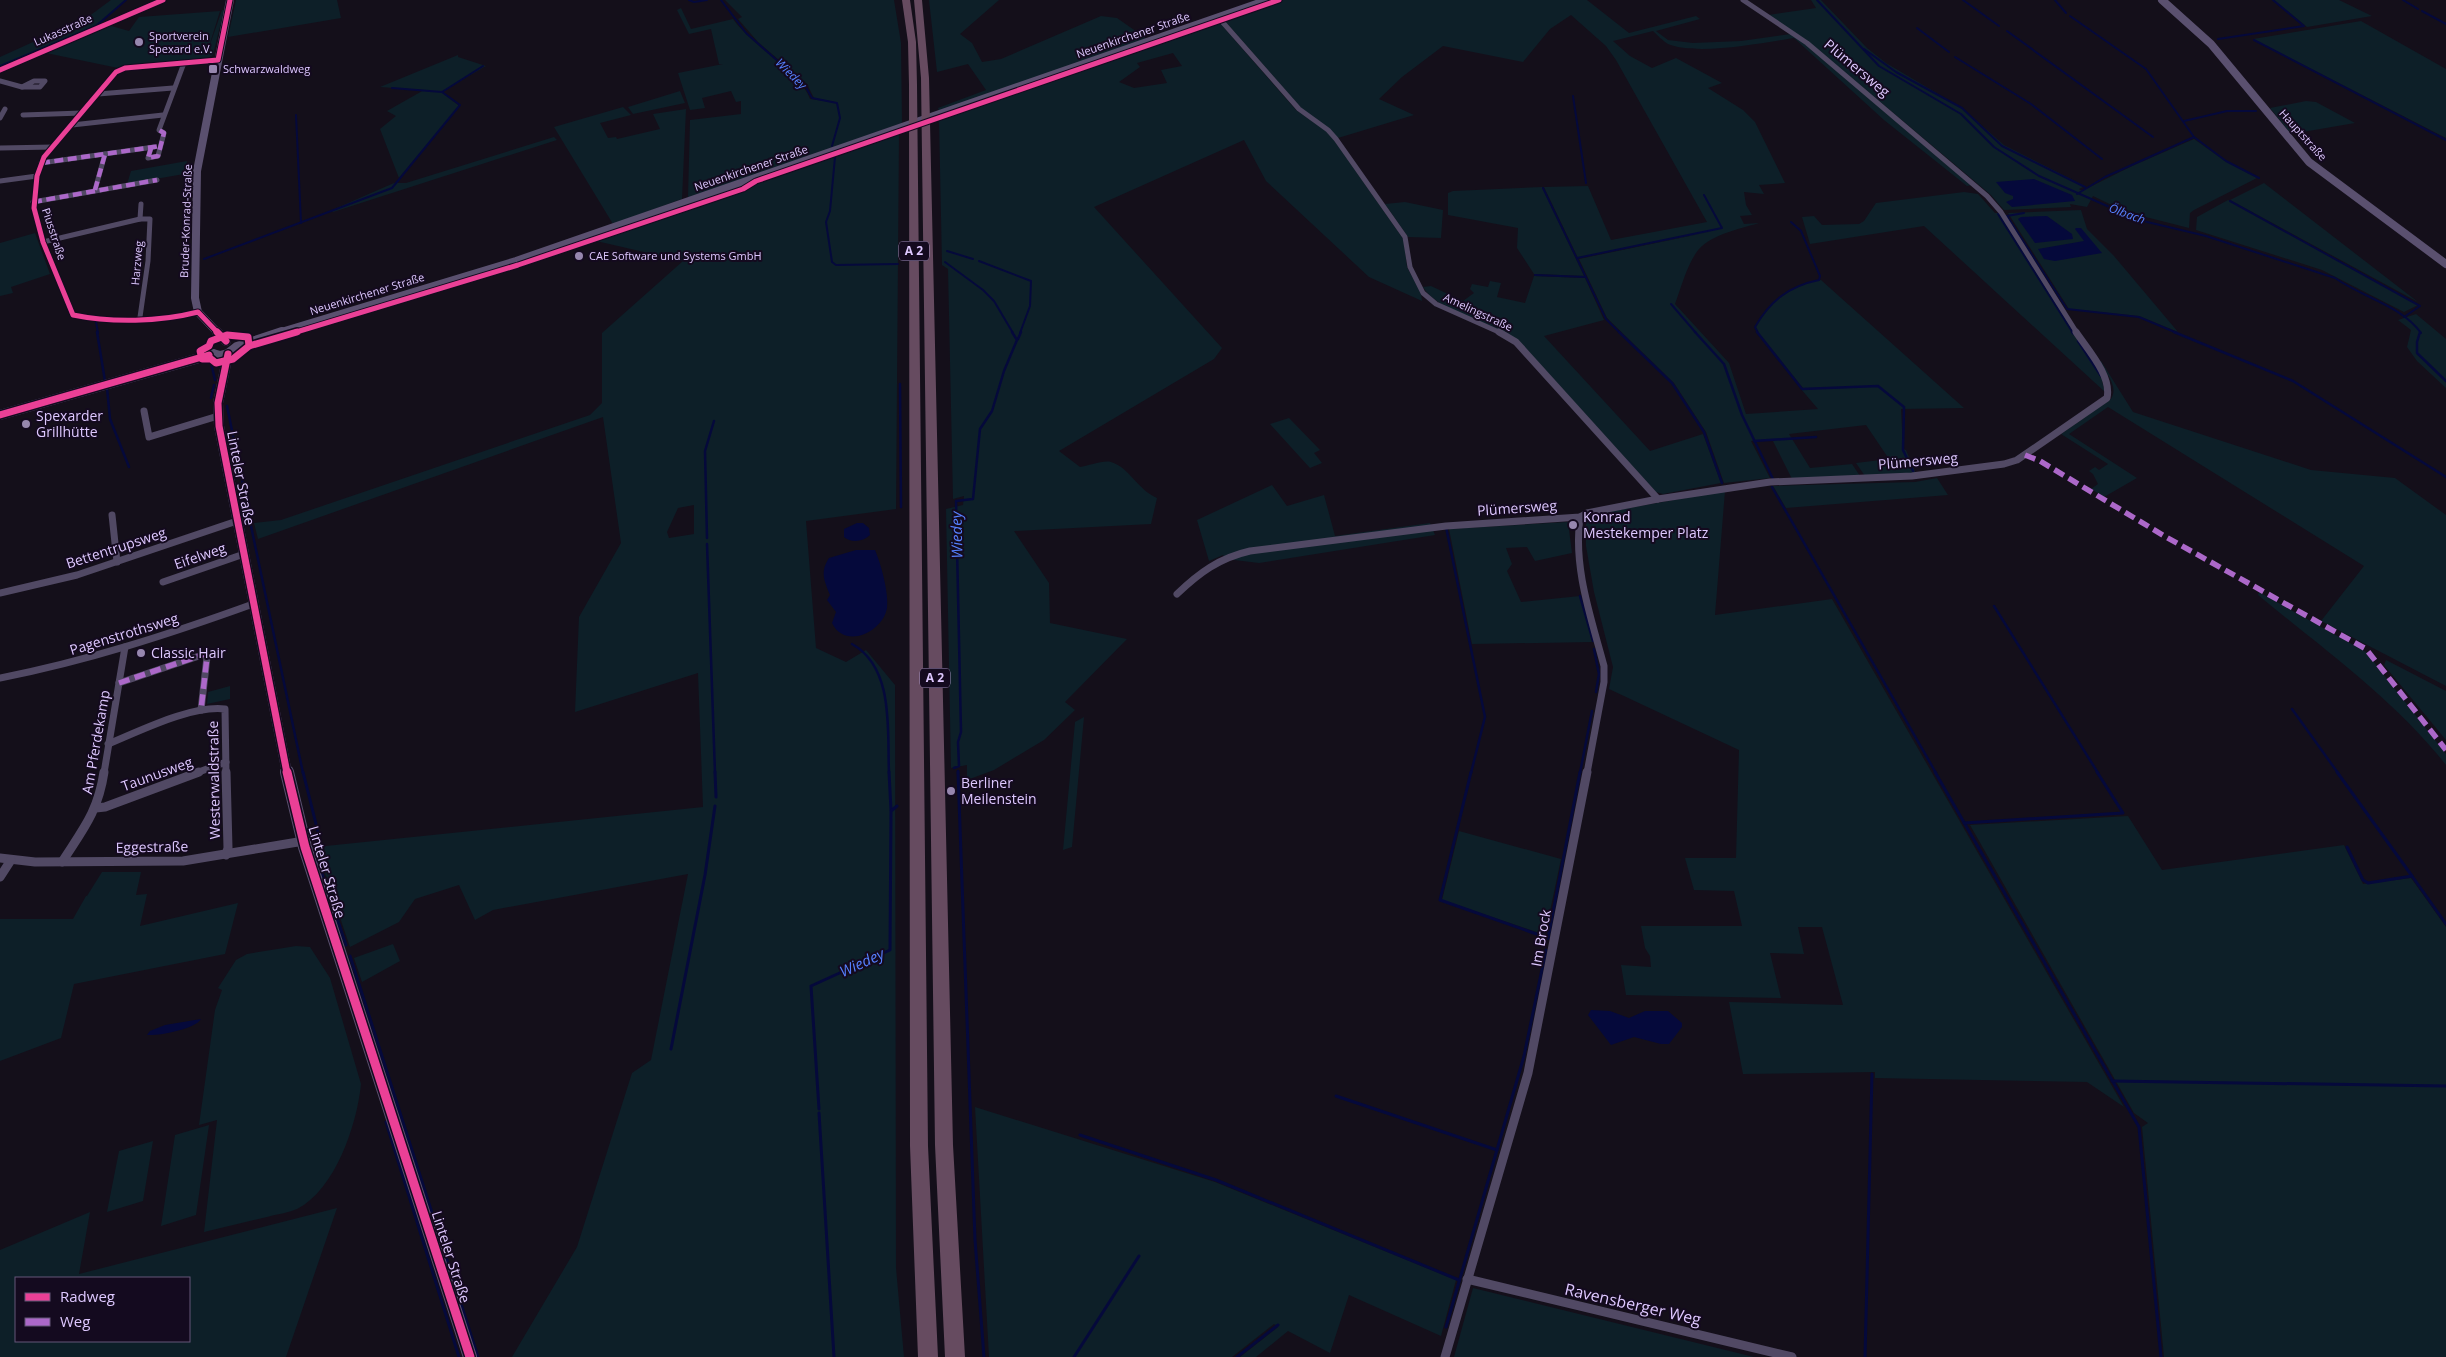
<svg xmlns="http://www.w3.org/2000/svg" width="2446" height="1357" viewBox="0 0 2446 1357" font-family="'Open Sans',sans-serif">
  <rect width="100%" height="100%" fill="#140f1a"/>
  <g fill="#0d1f28" fill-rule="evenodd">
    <path d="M111 0H125L94 27 0 69V57L88 17Z"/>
    <path d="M236 0H337L341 18 228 37Z"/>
    <path d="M725 0H894L901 43 902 123 691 198 688 197 690 120 741 114V101L736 102 731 91 702 98 705 108 690 110 678 73 723 64H719L711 29 689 34 677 10 681 8 691 29 733 19C751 45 803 75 810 99L839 103 814 98 807 84 758 42 738 19 742 17Z"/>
    <path d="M929 0H999L960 34 972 43 982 62 1001 59 1101 16 1117 18 1147 39 939 111 938 108 986 90 968 64 937 72Z"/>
    <path d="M1283 0H1587L1629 33 1696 16 1700 19 1656 31 1668 40 1693 43 1741 41 1791 34 1805 43 1972 185 1967 186 1884 120 1794 38C1762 43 1697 56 1668 44 1663 41 1657 35 1653 31L1613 41 1630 56 1652 68 1676 58 1722 83 1708 88 1743 110 1755 122 1785 183 1759 185 1764 194 1744 192 1746 205 1752 215 1740 216 1744 224 1759 223C1739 229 1708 235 1696 253 1686 268 1681 288 1675 304L1729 363 1746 414 1818 409 1801 389 1803 388 1758 332 1756 327C1771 301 1791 285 1821 280L1964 408 1901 409 1903 449 1906 450 1916 474 1865 476 1856 463 1889 459 1866 425 1789 434 1810 468 1852 464 1860 476 1792 479 1772 439 1751 441 1770 478 1724 483 1706 432 1674 383 1607 318 1579 259 1714 231 1578 258 1544 187 1588 186 1611 240 1707 222 1616 60 1606 46 1571 15 1550 29 1523 62 1443 46 1402 77 1379 99 1414 115 1338 138 1301 108 1224 20Z"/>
    <path d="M1811 0H1821L1867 48 1886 63 1962 108 2004 145 2085 186 2079 189 2082 191 2132 166 2194 139 2225 161 2257 178 2194 210 2190 213 2189 228 2126 212 2093 196 2087 207 2070 204 2071 207 2004 210 1991 195 1809 42 1768 15 1816 8Z"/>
    <path d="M2274 0H2339L2372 16 2307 27Z"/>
    <path d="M222 10H224L213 55 205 59 118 68 46 53 108 25 129 31 139 17 220 11 206 56Z"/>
    <path d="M2361 21 2446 69V138L2253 39Z"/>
    <path d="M1219 22 1296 110 1326 131 1334 140 1404 240 1407 267 1421 293 1422 301 1369 277 1266 181 1244 140 1094 207 1222 348 1214 359 1059 451 1080 467C1088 466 1103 460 1111 462 1129 467 1138 490 1157 498L1151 524 1014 531 1049 583 1050 623 1127 639 1065 702 1075 710 1044 740 994 770 967 780V765L951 768 946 509 963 505 964 496 953 499 948 269 942 265 939 119ZM1173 53 1182 66 1161 70 1167 83 1134 88 1119 82 1140 67 1137 63Z"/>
    <path d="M458 55V57L486 66 441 92 458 105V107L399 178 380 129 396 116 387 111 424 90 380 87Z"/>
    <path d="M680 91 685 103 633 114 628 107Z"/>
    <path d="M2306 101 2316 102 2355 123 2291 134 2270 108Z"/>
    <path d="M623 107 631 115 600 123 608 138 616 137 617 139 660 129 653 114 686 109 682 199 613 224 554 127Z"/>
    <path d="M899 133 896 509 806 521 816 648 846 662 866 650 895 685 896 1268 904 1357H512L577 1247 632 1073 651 1060 688 874 493 910 475 920 459 885 415 899 399 922 350 947 316 847 703 807 698 673 575 712 579 617 621 543 603 417 258 539 254 523 281 520 590 415 602 403V333L683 261 592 240 676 212 702 207 701 205 744 190 757 182ZM694 505V534L669 538 667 532 678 508Z"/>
    <path d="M554 137 557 140 333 212 332 210 394 183H406Z"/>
    <path d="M187 161 184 174 127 184 131 171Z"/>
    <path d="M2264 183 2418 302 2230 200Z"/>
    <path d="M1542 187 1584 276 1534 274 1517 248 1518 228 1448 215V193L1453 191Z"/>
    <path d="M1964 192 1978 194 1995 213H1999L2101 374 2105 383 2102 381 2105 392 1924 226 1810 244 1802 217 1814 216 1822 225 1859 224 1864 221 1876 203Z"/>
    <path d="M2228 200 2418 305 2404 312 2322 270 2196 230 2197 217Z"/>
    <path d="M1405 202 1443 210 1441 238 1408 237 1385 204Z"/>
    <path d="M2081 210 2087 229 2114 256 2178 332 2139 316 2069 309 2008 213Z"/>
    <path d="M35 233 50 274 11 287 13 293 0 296V243Z"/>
    <path d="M1534 276 1585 278 1604 320 1544 336 1650 451 1703 434 1721 483 1663 494 1656 492 1519 341C1494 322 1436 311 1423 287L1431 286 1463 301 1474 293 1470 289 1472 284 1488 287 1490 281 1501 283 1497 297 1525 303Z"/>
    <path d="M2416 314 2446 339V388L2417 361 2407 347 2411 330 2398 320Z"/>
    <path d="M2101 361 2133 412 2311 470 2395 478 2446 515V686L2321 621 2364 566 2108 407 2069 434 2137 478 2104 497 2091 489 2098 484 2093 474 2089 471 2095 467 2099 470 2108 464 2061 434 2111 399C2119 386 2106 373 2099 362Z"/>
    <path d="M1289 418 1320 450 1314 453 1322 463 1310 468 1270 424Z"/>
    <path d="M1937 478 1948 495 1786 508 1773 486 1915 482Z"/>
    <path d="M1272 485 1287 506 1324 495 1335 536 1430 523 1435 535 1259 563 1226 559 1223 555 1209 561 1197 520Z"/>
    <path d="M1725 491 1715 615 1832 599 2124 1107 2087 1082 1875 1078V1072L1743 1074 1729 1002 1843 1005 1822 927H1798L1804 954 1770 953 1781 998 1626 995 1621 965 1651 967 1650 956 1645 948 1641 926H1742L1734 891 1694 890 1685 858H1736L1739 750 1609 689 1613 667 1594 592 1586 546V521L1589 515Z"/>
    <path d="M1568 522 1572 553 1535 561 1527 547 1506 548 1512 564 1507 571 1521 602 1580 596 1592 642 1472 644 1449 529Z"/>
    <path d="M2259 592 2366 652 2446 754V765C2394 699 2322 648 2258 595Z"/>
    <path d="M2386 660 2446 691V740L2384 665Z"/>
    <path d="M230 686V699L207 704 208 692Z"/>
    <path d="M1084 717 1072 847 1063 850 1075 722Z"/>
    <path d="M2128 816 2162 870 2344 845 2363 884 2411 878 2446 927V1357H2164L2142 1127 2148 1123 2134 1113 1970 825Z"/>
    <path d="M1459 831 1561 859 1545 935 1442 900Z"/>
    <path d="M102 872H141L136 895 147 894 140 926 238 903 225 954 74 984 61 1038 0 1061V919H73L86 896 129 897 87 896Z"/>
    <path d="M393 944 400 961 362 982 354 958Z"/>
    <path d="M296 946 310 947 330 978 361 1084C357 1125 335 1190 297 1209 288 1213 277 1214 267 1217 246 1222 225 1227 204 1232L217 1120 199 1125 215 1010 222 990 218 988 236 960 247 954Z"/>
    <path d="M975 1107 1215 1182 1456 1280 1441 1336 1349 1295 1330 1353 1288 1331 1256 1357H1240L1278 1327 1274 1324 1232 1357H989Z"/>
    <path d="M209 1125 196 1215 161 1226 175 1135Z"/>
    <path d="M153 1141 143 1201 107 1212 119 1151Z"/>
    <path d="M337 1208 286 1357H0V1250L90 1212 79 1274ZM16 1278H189V1341H16Z"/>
    <path d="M1473 1288 1754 1357H1454Z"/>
  </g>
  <g fill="#05093b">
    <path d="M2034 179 2072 195 2075 201 2012 207 2006 202 2013 199V196L2005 193 1996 182Z"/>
    <path d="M2047 216 2072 234 2073 239 2035 243 2018 219 2021 217Z"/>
    <path d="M2076 228H2081L2102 253 2055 261 2044 259 2038 249 2084 241 2075 229Z"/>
    <path d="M857 523H863L869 528 870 535C863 542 851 543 844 537V529Z"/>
    <path d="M856 550H875C881 564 889 593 887 608 883 632 845 650 832 623L836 612 827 600 830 595C824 580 820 572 829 558Z"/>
    <path d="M1591 1010 1610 1011 1629 1018 1645 1011H1668L1682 1023V1027L1669 1044H1661L1634 1037 1611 1045 1588 1015Z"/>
    <path d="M201 1019C195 1029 159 1036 147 1035L150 1031 165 1025Z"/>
  </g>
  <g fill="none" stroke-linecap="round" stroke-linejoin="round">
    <g stroke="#05093b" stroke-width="2">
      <path d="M689 0 694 2 707 0"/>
      <path d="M721 0 746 33 804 84 812 98 837 103 840 118 832 146"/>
      <path d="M1817 0 1879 66 1961 114 1994 147 2039 176 2139 220 2206 236 2335 278C2362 297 2402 306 2421 333"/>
      <path d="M1963 0 1999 26"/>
      <path d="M2055 0 2066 13"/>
      <path d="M2403 0 2418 9"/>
      <path d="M2422 11 2446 24"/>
      <path d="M2070 16 2146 69 2194 137 2226 161 2259 178"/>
      <path d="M1917 28 1949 52"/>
      <path d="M2007 31 2153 137"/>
      <path d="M2218 39 2304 26 2273 0"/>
      <path d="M2254 40 2446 140"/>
      <path d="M1864 49 1896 72 1962 108 2002 146 2085 187"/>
      <path d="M1955 57 2031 104 2102 159"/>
      <path d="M0 66 96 26 126 0"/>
      <path d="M442 92 483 66"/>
      <path d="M1573 96 1586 183"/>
      <path d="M296 115 301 223"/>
      <path d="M2184 121 2227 111H2256"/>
      <path d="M835 157 830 211 826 222 832 262 836 265 898 264"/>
      <path d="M1543 188 1606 319 1620 333"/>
      <path d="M2077 194 2105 177 2194 137"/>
      <path d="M2230 201 2420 306 2404 317"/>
      <path d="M2024 213 2007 216 2067 309 2139 317 2177 333"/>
      <path d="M1998 214 2073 333"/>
      <path d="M947 251 973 259"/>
      <path d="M1577 258 1722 228 1704 195"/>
      <path d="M204 259 392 188 460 105 442 92 392 88"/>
      <path d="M979 261 1031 281 1030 306 1020 333"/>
      <path d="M945 262 983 290 994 301 1013 333"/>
      <path d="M1535 275 1586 277"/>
      <path d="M1671 304 1696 333"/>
      <path d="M96 322 98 333"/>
      <path d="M1758 333 1755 327C1770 301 1789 286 1819 280L1820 276 1801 231 1791 222"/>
    </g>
    <g stroke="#05093b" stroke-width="2.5">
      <path d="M97 332 105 381"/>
      <path d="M1619 332 1672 383 1704 432 1722 483"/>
      <path d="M1695 332 1724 364 1742 415 1773 479"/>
      <path d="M1757 332 1802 389 1878 386 1904 407 1903 450 1913 471"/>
      <path d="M2072 332 2074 334"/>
      <path d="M2174 332 2293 381 2446 477"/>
      <path d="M2420 332 2417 342V353L2446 381"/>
      <path d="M1018 339 1021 332"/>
      <path d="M2078 341 2101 376"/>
      <path d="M211 363 215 380"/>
      <path d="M900 384 901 507"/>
      <path d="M107 388 110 419 129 467"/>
      <path d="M211 398 214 385"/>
      <path d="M227 406 250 519"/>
      <path d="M1754 441 1816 437"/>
      <path d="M1772 487 1936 773"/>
      <path d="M251 526 303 773"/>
      <path d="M1446 527 1485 717 1471 773"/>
      <path d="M707 538 705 451 714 421"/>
      <path d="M707 544 715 773"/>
      <path d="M1580 596 1593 641"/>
      <path d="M1994 606 2098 773"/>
      <path d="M852 644C895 668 887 732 889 773"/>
      <path d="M1594 649 1599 674 1596 692"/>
      <path d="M2292 709 2338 773"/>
      <path d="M954 768 959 766 958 742 961 732 956 501 973 499 980 429 992 411 1004 371 1017 340 1012 332"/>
      <path d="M958 771V773"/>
      <path d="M1580 773 1592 711"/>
    </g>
    <g stroke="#05093b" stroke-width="3">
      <path d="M303 772 319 836"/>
      <path d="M715 772 716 797"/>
      <path d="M889 772 891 810"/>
      <path d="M958 772 975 1240 984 1357"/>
      <path d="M1471 772 1440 900 1548 938"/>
      <path d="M1935 772 2139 1127 2161 1357"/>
      <path d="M2337 772 2412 876"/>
      <path d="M1964 823 2123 813 2097 772"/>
      <path d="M2347 847 2363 880 2368 883 2412 876 2446 924"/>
      <path d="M314 850 346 945"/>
      <path d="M1548 938 1580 772"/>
      <path d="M350 956 478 1357"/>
      <path d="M671 1049 705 875 715 806"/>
      <path d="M2112 1081 2446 1086"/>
      <path d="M1336 1096 1497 1150"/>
      <path d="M819 1109 811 986 890 950 891 811 897 806"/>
      <path d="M819 1113 834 1357"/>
      <path d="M386 1122 459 1357"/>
      <path d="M1080 1135 1216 1180 1459 1280"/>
      <path d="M1446 1327 1524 1056 1546 950"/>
      <path d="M1074 1357 1139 1256"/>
      <path d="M1237 1357 1278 1325"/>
      <path d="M1865 1357 1872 1074"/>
    </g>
    <g stroke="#514964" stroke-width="5">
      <path d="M1743 0 1807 43 1987 196 2001 212 2077 333"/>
      <path d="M1218 17 1299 109 1328 130 1336 139 1405 237 1410 267 1423 293 1436 304 1501 333"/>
      <path d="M0 70 163 0"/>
      <path d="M0 81 22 87"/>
      <path d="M34 81H45L40 87H22Z"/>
      <path d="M98 94 173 88"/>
      <path d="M23 115 82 113"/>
      <path d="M0 118 5 109"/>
      <path d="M72 125 163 115"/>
      <path d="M0 148 53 147"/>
      <path d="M151 148 148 158 158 156 164 133 159 130 184 63"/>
      <path d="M41 163 154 147"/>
      <path d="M0 181 37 176"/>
      <path d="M95 190 105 154"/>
      <path d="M33 202 157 180"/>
      <path d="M140 219 141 204"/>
      <path d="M43 242 140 219H150L148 261 140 317"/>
      <path d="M198 312C159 322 112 323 73 315L43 242 34 208 37 176 44 157 116 72 125 68 218 60"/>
    </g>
    <g stroke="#514964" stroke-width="7">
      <path d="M1499 332 1516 342 1658 499"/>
      <path d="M144 411 149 437 218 416"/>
      <path d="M112 515 117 562"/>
      <path d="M1580 517C1573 568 1591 617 1604 666V682L1587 773"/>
      <path d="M163 582 244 554"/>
      <path d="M0 593 77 575 237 521"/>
      <path d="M1177 594C1199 573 1219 558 1250 551L1446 526 1580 517 1587 513 1658 499 1770 482 1912 476 2004 464 2017 460 2107 398C2112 376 2088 350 2076 332"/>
      <path d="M0 678C87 661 170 634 253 604"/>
      <path d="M119 683 205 654 207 657 201 710"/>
      <path d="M108 744C140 731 191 705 225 709L226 773"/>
      <path d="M104 773 125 647"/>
      <path d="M196 773 226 762"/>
    </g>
    <g stroke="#514964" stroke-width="9">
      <path d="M96 808 105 807 199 772"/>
      <path d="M226 855 228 848 226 772"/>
      <path d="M0 858 35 862 183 861 304 841"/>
      <path d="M62 862C83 829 98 812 104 772"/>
      <path d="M0 877 11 860"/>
      <path d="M1467 1279 1792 1357"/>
      <path d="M1445 1357 1528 1073 1587 772"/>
    </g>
    <g stroke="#5a506f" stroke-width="8">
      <path d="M2162 0 2211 44 2309 162 2446 264"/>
      <path d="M218 333 198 312 195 298 197 171 230 0"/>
      <path d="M278 333 516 261 1268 0"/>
    </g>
    <g stroke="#5a506f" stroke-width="10">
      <path d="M217 332 226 341"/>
      <path d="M213 354 220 356 228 354 237 347 282 332"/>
      <path d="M228 354 218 403 219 426 287 773"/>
      <path d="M0 415 213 354"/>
    </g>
    <path stroke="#5a506f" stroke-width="14" d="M287 772 305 847 470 1357"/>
    <g fill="#664b60" fill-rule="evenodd">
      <path d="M902 0H910L916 42 917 85 928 1146 938 1357H918L910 1146 909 85 908 42Z"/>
      <path d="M914 0H922L929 78 953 1145 965 1357H945L935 1145 921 78Z"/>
    </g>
    <g stroke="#ac68c9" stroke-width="4.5" stroke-dasharray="9 4.5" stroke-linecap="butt">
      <path d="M151 148 148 158 158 156 164 133 159 130V127"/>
      <path d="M41 163 161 146"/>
      <path d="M95 190 105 154"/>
      <path d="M33 202 157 180"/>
    </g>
    <g stroke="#ac68c9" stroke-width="5.5" stroke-dasharray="11 5.5" stroke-linecap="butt">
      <path d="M2025 455 2040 461 2166 537 2366 649 2446 750"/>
      <path d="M119 683 205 654 207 657 201 710"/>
    </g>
    <defs>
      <g id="cycleway-far2">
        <path d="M0 70 163 0"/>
        <path d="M218 333 198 312C159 322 112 323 73 315L43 242 34 208 37 176 44 157 116 72 125 68 218 60 230 0"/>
        <path d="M293 333 518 265 743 189 756 181 1279 0"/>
      </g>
      <g id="cycleway-far1">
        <path d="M217 332 226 341"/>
        <path d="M227 335 248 337 249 346 233 359 216 363 211 359H202L200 351 209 346 211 341Z"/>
        <path d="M249 346 297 332"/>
        <path d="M228 354 218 403 219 426 287 773"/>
        <path d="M0 415 209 355"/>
      </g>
      <path id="cycleway" d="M287 772 305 847 470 1357"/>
    </defs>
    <use href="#cycleway-far2" stroke="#140a1f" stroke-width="7"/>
    <use href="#cycleway-far1" stroke="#140a1f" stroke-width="10"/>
    <use href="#cycleway" stroke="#140a1f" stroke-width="12"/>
    <use href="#cycleway-far2" stroke="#ea4096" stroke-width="5"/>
    <use href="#cycleway-far1" stroke="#ea4096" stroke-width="7"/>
    <use href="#cycleway" stroke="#ea4096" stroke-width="9"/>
  </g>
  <g fill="#9787af" stroke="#140a1f" stroke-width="2">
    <circle cx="139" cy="42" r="5"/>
    <rect x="208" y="64" width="10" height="10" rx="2.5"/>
    <circle cx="579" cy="256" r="5"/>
    <circle cx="26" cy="424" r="5"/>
    <circle cx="1573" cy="525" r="5"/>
    <circle cx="141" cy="653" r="5"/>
    <circle cx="951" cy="791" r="5"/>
  </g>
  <g text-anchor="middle" stroke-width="4" stroke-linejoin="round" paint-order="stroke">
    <g font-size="11" fill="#dec8ff" stroke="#140a1f">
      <text transform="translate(63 30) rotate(-24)" y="4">Lukasstraße</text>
      <text transform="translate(1133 35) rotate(-19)" y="4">Neuenkirchener Straße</text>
      <text transform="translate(2303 135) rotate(48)" y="4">Hauptstraße</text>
      <text transform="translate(751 168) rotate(-19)" y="4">Neuenkirchener Straße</text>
      <text transform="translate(186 221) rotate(-88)" y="4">Bruder-Konrad-Straße</text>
      <text transform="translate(54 234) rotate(72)" y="4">Piusstraße</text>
      <text transform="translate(137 263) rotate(-85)" y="4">Harzweg</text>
      <text transform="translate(367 294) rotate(-17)" y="4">Neuenkirchener Straße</text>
      <text transform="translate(1478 312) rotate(25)" y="4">Amelingstraße</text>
    </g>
    <g font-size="11" fill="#dec8ff" stroke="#140a1f" text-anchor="start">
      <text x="149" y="40">Sportverein<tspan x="149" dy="13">Spexard e.V.</tspan></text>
      <text x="223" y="73">Schwarzwaldweg</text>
      <text x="589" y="260">CAE Software und Systems GmbH</text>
    </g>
    <g font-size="12" font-style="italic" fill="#5681ff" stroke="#140a1f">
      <text transform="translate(791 74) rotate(45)" y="4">Wiedey</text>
      <text transform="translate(2127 214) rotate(20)" y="4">Ölbach</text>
    </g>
    <g fill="#140a1f" stroke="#a18fbc" stroke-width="1">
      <rect x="899" y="241.5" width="30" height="19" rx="4"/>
      <rect x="920" y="668.5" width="30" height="19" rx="4"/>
    </g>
    <g font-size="12" font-weight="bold" fill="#dec8ff">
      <text x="914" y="255">A 2</text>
      <text x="935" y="682">A 2</text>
    </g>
    <g font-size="14" fill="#dec8ff" stroke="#140a1f">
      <text transform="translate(1857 68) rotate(40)" y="5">Plümersweg</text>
      <text transform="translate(1918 461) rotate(-5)" y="5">Plümersweg</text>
      <text transform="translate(241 478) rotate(79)" y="5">Linteler Straße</text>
      <text transform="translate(1517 508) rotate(-4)" y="5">Plümersweg</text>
      <text transform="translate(116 548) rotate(-18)" y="5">Bettentrupsweg</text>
      <text transform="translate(200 556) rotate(-19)" y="5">Eifelweg</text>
      <text transform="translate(124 634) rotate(-17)" y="5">Pagenstrothsweg</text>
      <text transform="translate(96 742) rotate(-80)" y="5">Am Pferdekamp</text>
      <text transform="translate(157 774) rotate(-20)" y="5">Taunusweg</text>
      <text transform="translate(214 780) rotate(-91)" y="5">Westerwaldstraße</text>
      <text transform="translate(152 847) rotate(-1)" y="5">Eggestraße</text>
      <text transform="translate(327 872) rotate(73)" y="5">Linteler Straße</text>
      <text transform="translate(1541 938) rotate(-80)" y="5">Im Brock</text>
      <text transform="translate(451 1257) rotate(72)" y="5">Linteler Straße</text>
    </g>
    <g font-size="14" fill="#dec8ff" stroke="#140a1f" text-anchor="start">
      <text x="36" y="421">Spexarder<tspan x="36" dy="16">Grillhütte</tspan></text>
      <text x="1583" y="522">Konrad<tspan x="1583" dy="16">Mestekemper Platz</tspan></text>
      <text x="151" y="658">Classic Hair</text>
      <text x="961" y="788">Berliner<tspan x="961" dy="16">Meilenstein</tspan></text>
    </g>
    <g font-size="15" font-style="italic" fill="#5681ff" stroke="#140a1f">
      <text transform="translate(957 535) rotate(-91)" y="5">Wiedey</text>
      <text transform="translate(862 963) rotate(-25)" y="5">Wiedey</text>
    </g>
    <g font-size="16" fill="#dec8ff" stroke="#140a1f">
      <text transform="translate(1633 1304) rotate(13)" y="6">Ravensberger Weg</text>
    </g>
  </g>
  <rect x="15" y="1277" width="175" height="65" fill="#140a1f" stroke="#655679"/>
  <rect x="25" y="1293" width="25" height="8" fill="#ea4096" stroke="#655679"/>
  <text x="60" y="1302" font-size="15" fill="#dec8ff">Radweg</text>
  <rect x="25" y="1318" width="25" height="8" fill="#ac68c9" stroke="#655679"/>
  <text x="60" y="1327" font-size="15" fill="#dec8ff">Weg</text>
</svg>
